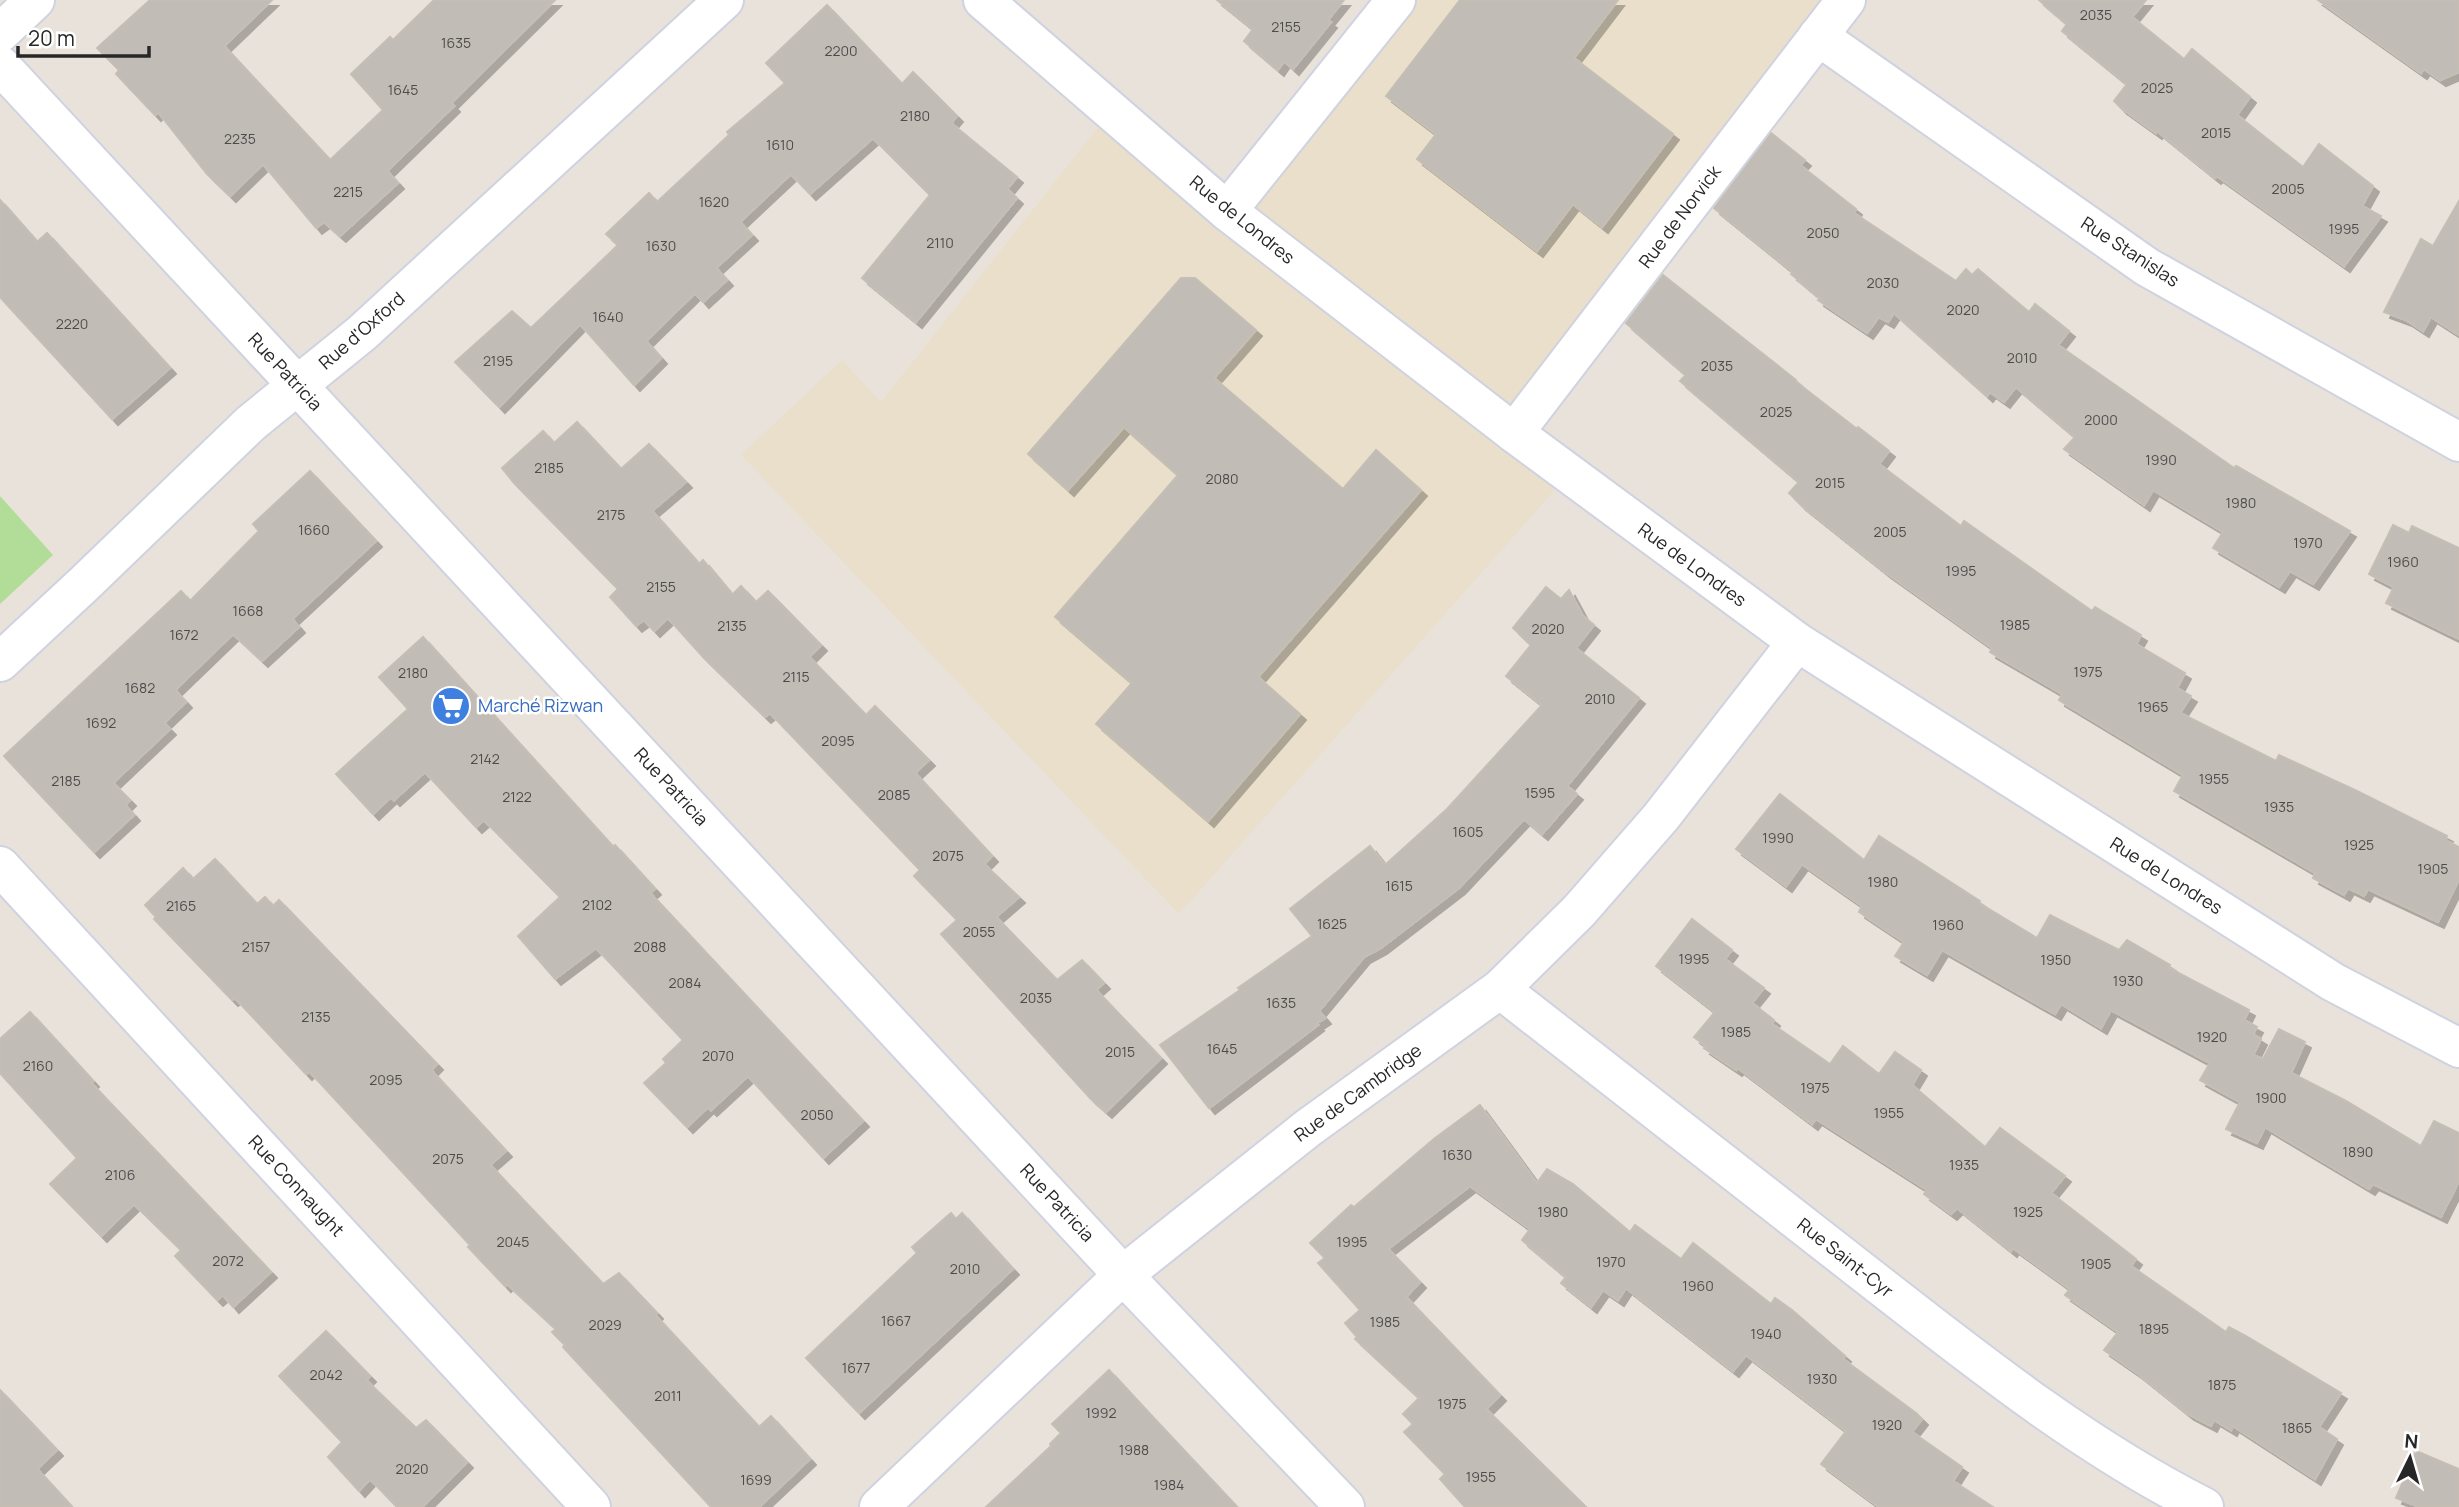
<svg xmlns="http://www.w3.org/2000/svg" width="2459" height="1507" viewBox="0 0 2459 1507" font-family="Manrope,sans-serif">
  <defs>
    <filter id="shadow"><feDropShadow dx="6" dy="6" stdDeviation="0" flood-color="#0004"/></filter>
  </defs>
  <rect width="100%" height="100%" fill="#e9e2da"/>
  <path fill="#eadfca" d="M1396 0H1845L1514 433 1569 474 1179 914 741 455 842 360 881 402 1110 112 1227 210Z"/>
  <path fill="#b1dd99" d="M0 496 53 555 0 604Z"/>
  <g fill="#c1bcb6" stroke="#c4beb4" stroke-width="2" filter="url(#shadow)">
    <path d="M150 0H272L224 46 330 160 383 110 351 74 390 37 393 40 434 0H555L451 103 454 106 387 171 398 183 340 236 324 222 316 228 263 164 230 196 207 174 158 112 155 115 116 74 119 70 97 48Z"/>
    <path d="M1217 0H1344L1328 20 1331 22 1293 69 1284 61 1278 70 1244 41 1253 29Z"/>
    <path d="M1460 0H1618L1574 58 1673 134 1602 227 1573 204 1537 251 1417 159 1436 134 1386 96Z"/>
    <path d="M2039 0H2146L2132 17 2184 59 2192 49 2250 97 2237 115 2303 167 2319 144 2373 186 2362 206 2381 216 2344 266 2217 176 2215 178 2157 131 2156 133 2121 108 2114 101 2127 84 2062 31 2067 24Z"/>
    <path d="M2318 0H2459V72L2440 80 2424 69 2421 73Z"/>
    <path d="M827 5 902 84 913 72 957 116 951 123 1017 177 1007 189 1017 198 916 322 862 278 930 195 873 138 810 194 791 174 740 222 752 235 716 268 727 280 703 302 695 293 646 341 661 358 634 385 580 324 499 407 455 362 512 311 531 328 618 245 606 234 649 193 657 202 729 135 727 132 785 83 766 63Z"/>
    <path d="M1771 133 1805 160 1800 165 1856 209 1854 213 1956 281 1966 269 1972 275 1978 269 2029 312 2035 304 2069 331 2058 345 2234 468 2236 466 2238 467 2350 531 2313 584 2290 571 2279 587 2213 548 2223 532 2153 490 2144 505 2064 449 2075 437 2016 387 2004 402 1990 392 1987 396 1894 313 1888 322 1879 317 1867 333 1818 300 1820 298 1791 274 1793 272 1714 208Z"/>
    <path d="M0 200 37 242 47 233 170 368 112 419 0 297Z"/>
    <path d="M2459 201V335L2431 317 2423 331 2406 320 2384 312 2421 239 2433 246Z"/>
    <path d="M1663 275 1796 380 1795 381 1857 429 1858 427 1889 451 1879 464 1961 526 1964 521 2092 611 2095 607 2141 635 2136 644 2185 673 2177 688 2191 696 2180 713 2276 761 2279 755 2357 791 2447 836 2445 840 2459 847V879L2438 922 2368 889 2364 896 2348 888 2344 895 2313 878 2315 873 2174 791 2183 775 2059 700 2062 694 1990 652 1992 648 1885 572 1800 504 1789 493 1799 482 1680 381 1686 375 1626 323Z"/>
    <path d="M1181 278H1195L1256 330 1214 378 1343 489 1376 450 1421 490 1258 677 1300 714 1208 821 1096 724 1132 683 1055 617 1178 475 1124 427 1068 490 1028 454Z"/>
    <path d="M577 422 621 469 649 444 686 482 652 511 699 564 703 560 732 595 741 586 756 602 768 591 821 645 809 657 866 715 875 706 929 760 915 773 992 856 984 864 1019 897 996 917 1057 980 1082 960 1104 983 1096 990 1161 1058 1106 1112 1090 1098 941 934 957 920 914 876 920 870 770 713 765 717 704 658 668 618 654 631 644 620 636 626 610 597 618 589 514 483 502 468 543 431 554 443Z"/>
    <path d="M310 471 376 541 292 619 299 627 262 661 233 634 175 690 186 702 164 723 170 729 113 783 130 800 125 805 134 815 94 852 4 756 181 591 190 601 259 531 253 524Z"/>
    <path d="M2393 525 2409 533 2412 526 2459 548V639L2386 603 2394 587 2369 574Z"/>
    <path d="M1546 587 1561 599 1569 590 1583 616 1594 625 1576 648 1639 698 1567 786 1577 794 1542 834 1524 819 1459 888 1381 948 1364 957 1319 1011 1325 1018 1316 1024 1318 1025 1209 1108 1160 1045 1240 990 1238 988 1312 936 1290 909 1370 846 1385 865 1447 809 1542 705 1506 676 1531 645 1513 628Z"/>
    <path d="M423 637 613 847 615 845 655 889 650 893 863 1121 823 1158 748 1076 711 1110 708 1107 687 1127 644 1083 666 1063 663 1059 683 1040 596 948 555 979 518 936 560 897 484 820 476 827 425 772 394 800 391 797 373 814 336 774 408 709 379 677Z"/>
    <path d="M1780 794 1864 860 1879 836 1980 901 1979 903 2037 938 2050 915 2119 950 2127 940 2170 965 2169 968 2249 1010 2244 1020 2257 1027 2253 1034 2261 1039 2253 1055 2263 1059 2279 1029 2305 1042 2291 1073 2346 1101 2421 1146 2434 1121 2459 1133V1181L2441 1217 2373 1184 2369 1189 2265 1127 2257 1143 2226 1129 2240 1102 2200 1080 2210 1063 2111 1010 2101 1028 2061 1004 2055 1014 1942 950 1927 975 1895 956 1904 942 1859 912 1862 906 1802 864 1786 886 1736 849Z"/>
    <path d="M215 859 257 904 265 897 273 906 279 900 437 1064 431 1070 506 1151 490 1165 603 1284 619 1273 657 1313 655 1315 759 1427 771 1416 810 1459 759 1507H711L563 1347 565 1345 552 1332 556 1329 507 1284 505 1286 468 1247 470 1245 309 1071 306 1074 235 998 232 1000 154 919 156 917 145 905 183 868 193 879Z"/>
    <path d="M1692 919 1732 950 1725 959 1764 988 1752 1003 1774 1020 1772 1024 1830 1064 1843 1046 1879 1074 1895 1052 1921 1070 1912 1085 1985 1147 2000 1128 2065 1176 2051 1193 2136 1259 2131 1266 2226 1332 2229 1327 2246 1336 2341 1393 2319 1427 2337 1439 2315 1479 2233 1426 2231 1430 2214 1420 2211 1426 2188 1414 2137 1373 2104 1350 2118 1332 2065 1295 2070 1289 2013 1248 2011 1251 1957 1208 1951 1214 1924 1194 1927 1190 1816 1119 1812 1124 1738 1068 1736 1070 1704 1048 1706 1046 1694 1037 1715 1012 1656 966Z"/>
    <path d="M30 1012 93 1081 91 1083 271 1272 233 1307 223 1295 217 1300 175 1256 181 1250 134 1204 101 1236 50 1184 77 1158 0 1073V1039Z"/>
    <path d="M1480 1105 1537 1183 1547 1169 1573 1184 1630 1232 1635 1225 1681 1259 1693 1243 1771 1304 1775 1298 1792 1310 1845 1356 1843 1359 1916 1413 1922 1419 1912 1432 1962 1467 1953 1481 1993 1507H1879L1821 1464 1846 1431 1746 1355 1733 1371 1626 1288 1618 1300 1603 1290 1591 1307 1561 1283 1566 1277 1522 1240 1530 1229 1470 1186 1388 1249 1420 1282 1406 1297 1500 1395 1486 1409 1586 1507H1465L1440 1479 1445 1474 1404 1432 1413 1424 1403 1414 1419 1398 1355 1339 1357 1337 1345 1323 1360 1310 1318 1263 1325 1258 1310 1243 1351 1205 1354 1207 1435 1138Z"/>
    <path d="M951 1213 956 1219 962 1213 1013 1269 859 1413 806 1358 917 1253 912 1247Z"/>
    <path d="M326 1331 370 1376 366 1380 416 1428 426 1420 467 1462 422 1507H397L370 1479 359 1491 328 1457 342 1442 279 1376Z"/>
    <path d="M1109 1370 1145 1409 1237 1507H986L1051 1446 1050 1444 1061 1433 1052 1424Z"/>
    <path d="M0 1390 57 1450 37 1469 72 1507H0Z"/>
    <path d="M2416 1451 2459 1469V1507H2420L2396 1498Z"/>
  </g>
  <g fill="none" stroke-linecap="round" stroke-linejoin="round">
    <defs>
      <g id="minor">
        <path d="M983 0 1227 211 1514 433 1797 642 2333 982 2459 1048"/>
        <path d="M0 33 35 0"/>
        <path d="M1818 36 2147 267 2459 442"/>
        <path d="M0 65 1123 1275 1345 1507"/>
        <path d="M1227 211 1396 0"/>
        <path d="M1514 433 1846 0"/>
        <path d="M0 662 84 584 251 423 362 333 724 0"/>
        <path d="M0 866 591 1507"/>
        <path d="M1500 989C1621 1084 1743 1178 1864 1273 1972 1357 2081 1445 2204 1507"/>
        <path d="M879 1507 1123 1275 1308 1128 1500 989 1579 911 1661 817 1797 642"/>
      </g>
    </defs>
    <use href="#minor" stroke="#cfd2e0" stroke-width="42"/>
    <use href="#minor" stroke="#fff" stroke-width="38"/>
  </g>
  <defs>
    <symbol id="supermarket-disc" viewBox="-11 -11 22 22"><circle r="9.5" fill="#3f7fe0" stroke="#fff"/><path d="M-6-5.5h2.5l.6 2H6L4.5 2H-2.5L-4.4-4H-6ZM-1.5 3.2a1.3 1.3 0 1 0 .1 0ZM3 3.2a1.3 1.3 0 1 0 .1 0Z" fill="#fff"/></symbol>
  </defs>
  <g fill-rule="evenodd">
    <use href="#supermarket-disc" x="429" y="684" width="44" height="44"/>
  </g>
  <g text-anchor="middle" stroke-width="5" stroke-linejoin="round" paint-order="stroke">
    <g font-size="14" fill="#4e4c4b">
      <text x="2096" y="20">2035</text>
      <text x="1286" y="32">2155</text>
      <text x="456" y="48">1635</text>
      <text x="841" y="56">2200</text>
      <text x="2157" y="93">2025</text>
      <text x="403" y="95">1645</text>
      <text x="915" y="121">2180</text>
      <text x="2216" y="138">2015</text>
      <text x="240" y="144">2235</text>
      <text x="780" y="150">1610</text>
      <text x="2288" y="194">2005</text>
      <text x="348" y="197">2215</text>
      <text x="714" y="207">1620</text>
      <text x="2344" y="234">1995</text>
      <text x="1823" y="238">2050</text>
      <text x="940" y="248">2110</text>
      <text x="661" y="251">1630</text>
      <text x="1883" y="288">2030</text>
      <text x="1963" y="315">2020</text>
      <text x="608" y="322">1640</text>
      <text x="72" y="329">2220</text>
      <text x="2022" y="363">2010</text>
      <text x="498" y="366">2195</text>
      <text x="1717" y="371">2035</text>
      <text x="1776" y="417">2025</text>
      <text x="2101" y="425">2000</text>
      <text x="2161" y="465">1990</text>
      <text x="549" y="473">2185</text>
      <text x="1222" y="484">2080</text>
      <text x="1830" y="488">2015</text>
      <text x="2241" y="508">1980</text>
      <text x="611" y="520">2175</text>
      <text x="314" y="535">1660</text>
      <text x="1890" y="537">2005</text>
      <text x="2308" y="548">1970</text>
      <text x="2403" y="567">1960</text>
      <text x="1961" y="576">1995</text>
      <text x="661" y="592">2155</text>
      <text x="248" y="616">1668</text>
      <text x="2015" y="630">1985</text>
      <text x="732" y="631">2135</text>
      <text x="1548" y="634">2020</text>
      <text x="184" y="640">1672</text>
      <text x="2088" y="677">1975</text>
      <text x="413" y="678">2180</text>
      <text x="796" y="682">2115</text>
      <text x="140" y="693">1682</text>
      <text x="1600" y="704">2010</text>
      <text x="2153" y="712">1965</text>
      <text x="101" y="728">1692</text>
      <text x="838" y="746">2095</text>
      <text x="485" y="764">2142</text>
      <text x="2214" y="784">1955</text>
      <text x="66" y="786">2185</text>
      <text x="1540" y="798">1595</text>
      <text x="894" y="800">2085</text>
      <text x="517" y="802">2122</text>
      <text x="2279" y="812">1935</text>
      <text x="1468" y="837">1605</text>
      <text x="1778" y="843">1990</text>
      <text x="2359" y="850">1925</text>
      <text x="948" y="861">2075</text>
      <text x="2433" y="874">1905</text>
      <text x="1883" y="887">1980</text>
      <text x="1399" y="891">1615</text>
      <text x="597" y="910">2102</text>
      <text x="181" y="911">2165</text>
      <text x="1332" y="929">1625</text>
      <text x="1948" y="930">1960</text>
      <text x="979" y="937">2055</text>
      <text x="256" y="952">2157</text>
      <text x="650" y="952">2088</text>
      <text x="1694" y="964">1995</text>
      <text x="2056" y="965">1950</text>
      <text x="2128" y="986">1930</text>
      <text x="685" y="988">2084</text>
      <text x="1036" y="1003">2035</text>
      <text x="1281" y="1008">1635</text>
      <text x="316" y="1022">2135</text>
      <text x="1736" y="1037">1985</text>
      <text x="2212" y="1042">1920</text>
      <text x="1222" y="1054">1645</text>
      <text x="1120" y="1057">2015</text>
      <text x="718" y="1061">2070</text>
      <text x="38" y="1071">2160</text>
      <text x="386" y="1085">2095</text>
      <text x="1815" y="1093">1975</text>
      <text x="2271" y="1103">1900</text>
      <text x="1889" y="1118">1955</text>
      <text x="817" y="1120">2050</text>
      <text x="2358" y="1157">1890</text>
      <text x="1457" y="1160">1630</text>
      <text x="448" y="1164">2075</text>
      <text x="1964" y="1170">1935</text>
      <text x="120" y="1180">2106</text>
      <text x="1553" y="1217">1980</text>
      <text x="2028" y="1217">1925</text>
      <text x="513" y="1247">2045</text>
      <text x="1352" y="1247">1995</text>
      <text x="228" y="1266">2072</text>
      <text x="1611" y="1267">1970</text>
      <text x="2096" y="1269">1905</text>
      <text x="965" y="1274">2010</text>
      <text x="1698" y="1291">1960</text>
      <text x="896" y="1326">1667</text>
      <text x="1385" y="1327">1985</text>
      <text x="605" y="1330">2029</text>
      <text x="2154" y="1334">1895</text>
      <text x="1766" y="1339">1940</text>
      <text x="856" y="1373">1677</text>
      <text x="326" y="1380">2042</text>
      <text x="1822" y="1384">1930</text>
      <text x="2222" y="1390">1875</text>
      <text x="668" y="1401">2011</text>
      <text x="1452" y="1409">1975</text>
      <text x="1101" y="1418">1992</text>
      <text x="1887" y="1430">1920</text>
      <text x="2297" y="1433">1865</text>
      <text x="1134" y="1455">1988</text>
      <text x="412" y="1474">2020</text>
      <text x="1481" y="1482">1955</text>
      <text x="756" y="1485">1699</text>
      <text x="1169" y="1490">1984</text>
    </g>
    <g font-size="18" fill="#272727" stroke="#fff">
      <text transform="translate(1680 217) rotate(-53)" y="6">Rue de Norvick</text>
      <text transform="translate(1242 220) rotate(39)" y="6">Rue de Londres</text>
      <text transform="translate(2130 252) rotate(33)" y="6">Rue Stanislas</text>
      <text transform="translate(362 331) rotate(-41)" y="6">Rue d'Oxford</text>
      <text transform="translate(285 372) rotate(47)" y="6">Rue Patricia</text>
      <text transform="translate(1692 565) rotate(36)" y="6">Rue de Londres</text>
      <text transform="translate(671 787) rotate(47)" y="6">Rue Patricia</text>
      <text transform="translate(2166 876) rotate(32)" y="6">Rue de Londres</text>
      <text transform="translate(1358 1093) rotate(-36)" y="6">Rue de Cambridge</text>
      <text transform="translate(296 1186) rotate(47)" y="6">Rue Connaught</text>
      <text transform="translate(1057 1203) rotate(47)" y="6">Rue Patricia</text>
      <text transform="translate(1845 1258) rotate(38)" y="6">Rue Saint-Cyr</text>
    </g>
    <g font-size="18" fill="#366cbe" stroke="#fff" text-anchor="start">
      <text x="478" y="712">Marché Rizwan</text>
    </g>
  </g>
  <g transform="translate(2410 1458) rotate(5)" stroke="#ffffff" stroke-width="5" paint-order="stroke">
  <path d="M0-5L12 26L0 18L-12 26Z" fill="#272727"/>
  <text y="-10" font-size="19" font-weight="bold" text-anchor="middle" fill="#272727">N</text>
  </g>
  <path d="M18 46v10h131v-10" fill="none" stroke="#272727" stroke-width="3.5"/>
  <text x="28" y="46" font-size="21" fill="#272727" stroke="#ffffff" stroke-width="5" paint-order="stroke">20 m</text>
</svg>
